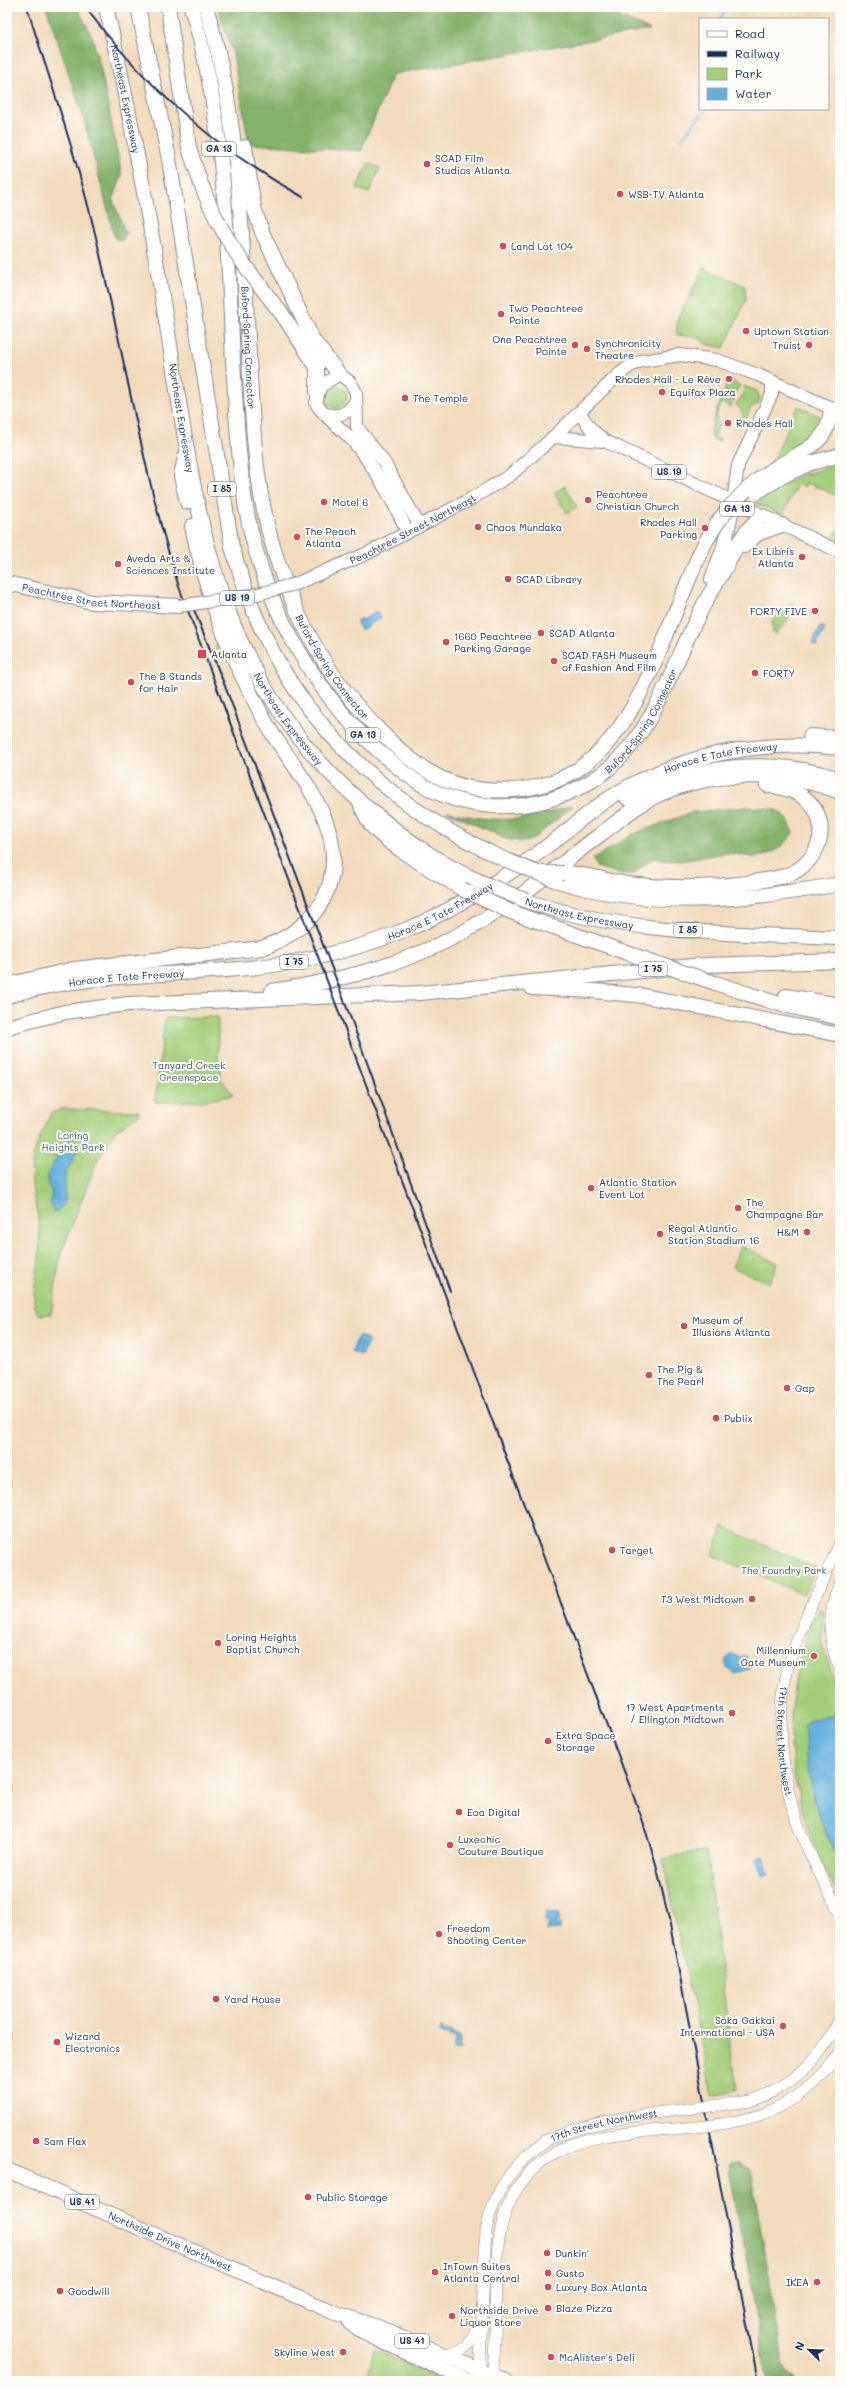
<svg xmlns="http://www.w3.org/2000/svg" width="847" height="2388" viewBox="0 0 847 2388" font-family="Mali,sans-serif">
  <rect width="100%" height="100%" fill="#fdfcf7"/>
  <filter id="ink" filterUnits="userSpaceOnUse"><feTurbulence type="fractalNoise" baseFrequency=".025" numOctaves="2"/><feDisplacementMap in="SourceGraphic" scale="8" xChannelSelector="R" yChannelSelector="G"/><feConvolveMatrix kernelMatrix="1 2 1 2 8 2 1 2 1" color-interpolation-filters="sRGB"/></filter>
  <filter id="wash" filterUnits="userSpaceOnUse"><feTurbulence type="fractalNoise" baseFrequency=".012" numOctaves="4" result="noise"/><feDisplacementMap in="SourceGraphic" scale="16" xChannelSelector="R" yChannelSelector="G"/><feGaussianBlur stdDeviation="0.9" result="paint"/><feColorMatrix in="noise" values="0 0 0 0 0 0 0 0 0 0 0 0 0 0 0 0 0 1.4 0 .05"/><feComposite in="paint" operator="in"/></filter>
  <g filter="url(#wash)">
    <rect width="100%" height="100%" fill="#f2dbbc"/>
    <g fill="#a4ce79" stroke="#607e6c">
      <path d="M368 163 380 168 369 193 357 188Z"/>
      <path d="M704 268 745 286 746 300 724 348 706 344 699 338 677 335V320Z"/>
      <path d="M731 381 740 386 735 392 733 403 723 395 727 383Z"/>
      <circle cx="336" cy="397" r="11"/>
      <path d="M744 386 757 391 760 398 758 404 750 408 748 415 744 420 742 412 736 404 743 395Z"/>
      <path d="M721 396 732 405 731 407 721 403C718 411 713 418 719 425L714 438 720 440 718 441 712 438 710 432Z"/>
      <path d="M798 406 822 417 824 431 771 465Z"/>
      <path d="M840 463V497L807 483 805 487 799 484 796 486 783 515 754 503 797 477Z"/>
      <path d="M565 486 577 507 567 513 554 493Z"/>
      <path d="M840 527V543L831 539Z"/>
      <path d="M792 602C797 609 783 627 777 633H773L772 621Z"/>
      <path d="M221 637 229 654 218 659C215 651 214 644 221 637Z"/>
      <path d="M218 1017V1056L221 1079 233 1095 204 1101 155 1102 165 1018Z"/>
      <path d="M61 1109 139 1111V1114L115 1131 97 1161 61 1253 51 1314 39 1315C28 1301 38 1275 39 1259 39 1248 40 1236 39 1225 36 1204 29 1183 32 1162 35 1145 44 1129 51 1113Z"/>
      <path d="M741 1246 778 1263 769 1283 732 1267Z"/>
      <path d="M723 1527 816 1568 804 1595 712 1555Z"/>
      <path d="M820 1608 822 1611 823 1647 840 1695V1900C835 1891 831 1882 827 1873 792 1803 779 1725 803 1649 806 1636 810 1617 820 1608Z"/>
      <path d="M706 1850 736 2091 712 2096 663 1859Z"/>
      <path d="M374 2349 445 2381H367Z"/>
    </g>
    <g fill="#83b169" stroke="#4f7064">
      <path d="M46 7H77L92 36 102 74 122 176 113 200 126 234 122 241 115 238 82 113Z"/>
      <path d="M217 7H597L650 30 393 74 361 151 249 144 232 50Z"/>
      <path d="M572 805 573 806 534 838 526 842 505 839 447 811C494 824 526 822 572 805Z"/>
      <path d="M746 807C770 808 785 806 793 832 786 846 769 857 753 857 743 856 730 852 720 854 692 858 682 865 653 858L634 874H620L596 867 593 859 633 834 693 812Z"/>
      <path d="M740 2162 750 2170 769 2275 782 2362 785 2372 797 2381H768L767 2379 749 2272 729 2171 730 2163Z"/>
    </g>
    <g fill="#64b0dd" stroke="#40709e">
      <path d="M374 612H378L381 618 361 630 357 623 358 619H365Z"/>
      <path d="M820 626 825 628 817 646 812 644Z"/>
      <path d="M71 1137 79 1147 65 1175V1202L58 1211H54L50 1203 52 1193 48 1186V1174L67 1139Z"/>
      <path d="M358 1336 367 1339 368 1343 362 1356 352 1352Z"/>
      <path d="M732 1654 739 1657 745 1655 751 1662 749 1669 735 1674 727 1668 725 1660Z"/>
      <path d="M833 1715 840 1724V1862C816 1820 804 1773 805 1725L808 1721Z"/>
      <path d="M764 1856 769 1874 762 1876 756 1858Z"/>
      <path d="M546 1912 559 1914V1920H556V1922L560 1923V1930L547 1931 549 1921H545Z"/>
      <path d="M441 2028 460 2036V2051L454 2050 455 2038 439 2033Z"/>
    </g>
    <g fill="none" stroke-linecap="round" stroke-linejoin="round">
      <g stroke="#64b0dd" stroke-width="2">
        <path d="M720 19 727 7"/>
        <path d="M682 139 697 119 707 109"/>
      </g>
    </g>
  </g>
  <g filter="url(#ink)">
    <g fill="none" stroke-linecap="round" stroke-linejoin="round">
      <defs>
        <g id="secondary">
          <path id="s1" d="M840 1543C823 1581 803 1619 790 1660 774 1716 781 1784 803 1838 814 1864 828 1889 840 1914"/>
          <path d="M840 1583C828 1611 827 1641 840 1669"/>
          <path d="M446 2355C464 2351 472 2345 477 2327"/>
          <path d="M479 2381 486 2230C494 2191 513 2163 547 2140"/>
          <path d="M491 2381C506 2299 470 2200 558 2151"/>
        </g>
        <g id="primary">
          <path d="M579 412 591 429 605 441 840 552"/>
          <path d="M325 414C340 417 349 414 356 400"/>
          <path d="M553 437 604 441"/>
          <path d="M733 503 738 465 772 394V381"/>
          <path d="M407 531C392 498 376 469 353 441 342 428 324 418 316 403L320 387 339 374 350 382 356 392 357 427 384 462 419 525"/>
          <path id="s2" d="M295 584 366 554 469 500 509 476 548 442 617 376 630 366 642 361 680 355 717 360 758 375 840 412"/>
        </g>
        <g id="highway">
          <path id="s3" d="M106 7C130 110 149 216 166 320 197 511 210 676 369 809 402 836 436 862 476 880"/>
          <path d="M138 7 169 159 232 547C241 576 250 605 263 632 312 738 402 813 506 860"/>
          <path d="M168 7 189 148 201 184"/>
          <path id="s4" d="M191 7C226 120 227 242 233 360 236 409 238 459 246 508 264 611 322 709 405 773 459 815 530 816 588 783 655 745 672 660 707 599 712 589 719 580 724 570 735 551 743 529 763 516"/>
          <path id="s5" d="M206 7C237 108 241 214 247 319 250 368 251 418 257 467 268 565 310 661 380 731 409 761 442 787 485 790 591 798 629 725 664 641 675 612 687 584 699 555"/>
          <path d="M245 147 254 208 262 232 313 340 339 374"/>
          <path d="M282 314 317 367V392"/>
          <path d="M185 457 181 476 187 502"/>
          <path d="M780 465C807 449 829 443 831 408"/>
          <path d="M785 475 811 463 840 455"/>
          <path d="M744 546 757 534 782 525"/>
          <path d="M712 579 724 547 733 503"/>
          <path id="s6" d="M7 583 92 602 179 606"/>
          <path d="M810 736 840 738"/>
          <path d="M627 798C694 765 769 756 840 779"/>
          <path d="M361 806C364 812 367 819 371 825 387 845 439 874 462 889"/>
          <path d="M564 873C585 873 606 881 627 884 677 890 732 887 781 877 813 870 834 831 811 804 801 792 782 787 767 785"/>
          <path d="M555 880C649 910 745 901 840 884"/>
          <path id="s7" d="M527 901C627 935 735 933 840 938"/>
          <path d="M511 912 636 956"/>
          <path d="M715 983 779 1004 840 1018"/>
          <path d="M7 985 74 969 262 948C289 938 311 923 324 898 353 839 307 785 276 739 265 723 257 706 248 688 222 636 204 583 192 526"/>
          <path d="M532 988 594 991 644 996 840 1035"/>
          <path d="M272 991C344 980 414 963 477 924 521 898 560 865 601 834 617 822 632 809 650 799 706 770 782 770 840 792"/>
          <path id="s8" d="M7 996C83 974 160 976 238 969 299 964 358 950 415 926 454 909 492 885 527 861 554 843 578 820 605 801 673 755 759 739 840 748"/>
          <path d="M786 996 840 1005"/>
          <path d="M7 1027 65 1012 128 1004 420 993 703 965 840 961"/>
          <path id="s9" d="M7 2170 333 2312 378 2327 506 2381"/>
          <path d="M350 2323 372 2337 469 2381"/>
        </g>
      </defs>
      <use href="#secondary" stroke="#86858d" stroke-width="12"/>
      <use href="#primary" stroke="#86858d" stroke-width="14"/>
      <use href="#highway" stroke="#86858d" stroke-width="16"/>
      <use href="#secondary" stroke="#fff" stroke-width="11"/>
      <use href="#primary" stroke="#fff" stroke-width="12"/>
      <use href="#highway" stroke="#fff" stroke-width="14"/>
      <g stroke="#1b2f5e" stroke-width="2">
        <path d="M27 7C49 78 74 148 92 221 122 342 141 467 179 587L641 1816 656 1864 669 1920 758 2381"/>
        <path d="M85 7C144 85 217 150 303 197"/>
        <path d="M190 600 225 686 353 1024 450 1291"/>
      </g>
      <defs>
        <g id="secondary-bridge">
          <path id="s10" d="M547 2140C610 2113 682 2111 750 2101 792 2088 821 2058 840 2019"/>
          <path d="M558 2151C582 2138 609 2135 637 2132 721 2124 786 2129 840 2053"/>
        </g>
        <path id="primary-bridge" d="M179 606 258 594 295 584"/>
        <g id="highway-bridge">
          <path d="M201 184C221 237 248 271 282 314"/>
          <path d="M757 492 785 475"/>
          <path d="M699 555C717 516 743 487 780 465"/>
          <path d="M506 860 555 880"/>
          <path d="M542 873H564"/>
          <path d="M476 880 527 901"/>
          <path d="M462 889 511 912"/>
          <path d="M636 956 715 983"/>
        </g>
      </defs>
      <use href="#secondary-bridge" stroke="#86858d" stroke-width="12" stroke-linecap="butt"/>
      <use href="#primary-bridge" stroke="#86858d" stroke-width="14" stroke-linecap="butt"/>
      <use href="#highway-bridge" stroke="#86858d" stroke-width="16" stroke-linecap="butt"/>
      <use href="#secondary-bridge" stroke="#fff" stroke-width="11"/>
      <use href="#primary-bridge" stroke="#fff" stroke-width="12"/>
      <use href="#highway-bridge" stroke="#fff" stroke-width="14"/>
    </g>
  </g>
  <g fill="#d1495b" stroke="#fdfcf7" stroke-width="1.5">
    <circle cx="427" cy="164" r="4"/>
    <circle cx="620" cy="194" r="4"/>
    <circle cx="503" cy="246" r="4"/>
    <circle cx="501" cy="314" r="4"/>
    <circle cx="746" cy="331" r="4"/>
    <circle cx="575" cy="345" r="4"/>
    <circle cx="809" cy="345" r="4"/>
    <circle cx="587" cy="349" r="4"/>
    <circle cx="729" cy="379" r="4"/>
    <circle cx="662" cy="392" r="4"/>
    <circle cx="405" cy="398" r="4"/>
    <circle cx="728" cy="423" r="4"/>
    <circle cx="588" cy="500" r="4"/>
    <circle cx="324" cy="502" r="4"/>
    <circle cx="478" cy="527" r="4"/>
    <circle cx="705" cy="528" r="4"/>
    <circle cx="297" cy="537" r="4"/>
    <circle cx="802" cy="557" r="4"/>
    <circle cx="118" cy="564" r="4"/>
    <circle cx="508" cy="579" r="4"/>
    <circle cx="815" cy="611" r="4"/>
    <circle cx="541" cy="633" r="4"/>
    <circle cx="446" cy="642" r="4"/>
    <rect x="197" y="649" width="10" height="10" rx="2"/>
    <circle cx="554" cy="661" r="4"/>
    <circle cx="755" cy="673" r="4"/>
    <circle cx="131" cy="682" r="4"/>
    <circle cx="591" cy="1188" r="4"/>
    <circle cx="738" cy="1208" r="4"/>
    <circle cx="807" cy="1232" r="4"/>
    <circle cx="660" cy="1234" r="4"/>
    <circle cx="684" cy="1326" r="4"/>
    <circle cx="649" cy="1375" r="4"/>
    <circle cx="787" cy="1388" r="4"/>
    <circle cx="716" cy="1418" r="4"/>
    <circle cx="612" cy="1550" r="4"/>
    <circle cx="752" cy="1599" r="4"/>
    <circle cx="218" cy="1643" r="4"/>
    <circle cx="814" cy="1656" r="4"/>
    <circle cx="732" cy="1713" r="4"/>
    <circle cx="548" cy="1741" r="4"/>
    <circle cx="459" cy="1812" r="4"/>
    <circle cx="450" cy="1845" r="4"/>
    <circle cx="439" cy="1934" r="4"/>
    <circle cx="216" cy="1999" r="4"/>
    <circle cx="783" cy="2026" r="4"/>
    <circle cx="57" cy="2042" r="4"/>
    <circle cx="36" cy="2141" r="4"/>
    <circle cx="308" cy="2197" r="4"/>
    <circle cx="547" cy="2253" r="4"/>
    <circle cx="435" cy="2272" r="4"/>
    <circle cx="548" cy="2273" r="4"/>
    <circle cx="817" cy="2282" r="4"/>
    <circle cx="548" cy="2287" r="4"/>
    <circle cx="60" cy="2291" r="4"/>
    <circle cx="548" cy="2308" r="4"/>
    <circle cx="452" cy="2316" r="4"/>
    <circle cx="343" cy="2352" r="4"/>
    <circle cx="551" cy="2357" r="4"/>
  </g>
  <g text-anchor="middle" stroke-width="4" stroke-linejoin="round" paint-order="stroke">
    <g fill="#fdfcf7" stroke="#5f6c8c" stroke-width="1">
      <rect x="202" y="142" width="34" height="14" rx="3"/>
      <rect x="652" y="465" width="34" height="14" rx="3"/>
      <rect x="208" y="482" width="28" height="14" rx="3"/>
      <rect x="720" y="502" width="34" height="14" rx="3"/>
      <rect x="220" y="591" width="34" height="14" rx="3"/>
      <rect x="346" y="728" width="34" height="14" rx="3"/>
      <rect x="674" y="923" width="28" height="14" rx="3"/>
      <rect x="280" y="955" width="28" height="14" rx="3"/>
      <rect x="639" y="962" width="28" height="14" rx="3"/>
      <rect x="65" y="2195" width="34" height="14" rx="3"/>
      <rect x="395" y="2334" width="34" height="14" rx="3"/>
    </g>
    <g font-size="9" font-weight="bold" fill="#1b2f5e">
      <text x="219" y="152">GA 13</text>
      <text x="669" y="475">US 19</text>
      <text x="222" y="492">I 85</text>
      <text x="737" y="512">GA 13</text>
      <text x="237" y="601">US 19</text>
      <text x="363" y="738">GA 13</text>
      <text x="688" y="933">I 85</text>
      <text x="294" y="965">I 75</text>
      <text x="653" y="972">I 75</text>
      <text x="82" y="2205">US 41</text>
      <text x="412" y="2344">US 41</text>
    </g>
    <g font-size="10" fill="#1b2f5e" stroke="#fdfcf7">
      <text dy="4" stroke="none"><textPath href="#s3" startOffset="94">Northeast Expressway</textPath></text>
      <text dy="4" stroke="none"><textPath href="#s5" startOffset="344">Buford-Spring Connector</textPath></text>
      <text dy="4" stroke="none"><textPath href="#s3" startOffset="418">Northeast Expressway</textPath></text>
      <text dy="4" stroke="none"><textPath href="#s2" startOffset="130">Peachtree Street Northeast</textPath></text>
      <text dy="4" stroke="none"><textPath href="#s6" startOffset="86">Peachtree Street Northeast</textPath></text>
      <text dy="4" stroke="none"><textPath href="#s5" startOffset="680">Buford-Spring Connector</textPath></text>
      <text dy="4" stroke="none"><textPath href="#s3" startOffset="741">Northeast Expressway</textPath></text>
      <text dy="4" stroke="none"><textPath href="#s4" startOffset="1099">Buford-Spring Connector</textPath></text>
      <text dy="4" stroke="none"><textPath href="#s8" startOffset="769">Horace E Tate Freeway</textPath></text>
      <text dy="4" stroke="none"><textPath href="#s8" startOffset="445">Horace E Tate Freeway</textPath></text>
      <text dy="4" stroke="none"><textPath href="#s7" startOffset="54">Northeast Expressway</textPath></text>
      <text dy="4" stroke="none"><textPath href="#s8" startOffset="121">Horace E Tate Freeway</textPath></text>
      <text dy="4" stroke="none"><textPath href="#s1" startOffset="209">17th Street Northwest</textPath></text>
      <text dy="4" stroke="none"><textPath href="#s10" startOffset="59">17th Street Northwest</textPath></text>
      <text dy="4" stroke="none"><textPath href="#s9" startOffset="178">Northside Drive Northwest</textPath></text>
    </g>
    <g font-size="10" fill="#1b2f5e" stroke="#fdfcf7" text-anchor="start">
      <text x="435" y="162">SCAD Film<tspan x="435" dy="12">Studios Atlanta</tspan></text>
      <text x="628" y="198">WSB-TV Atlanta</text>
      <text x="511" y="250">Land Lot 104</text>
      <text x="509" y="312">Two Peachtree<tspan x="509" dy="12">Pointe</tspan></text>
      <text x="754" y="335">Uptown Station</text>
      <text x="567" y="343" text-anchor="end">One Peachtree<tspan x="567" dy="12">Pointe</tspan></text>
      <text x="595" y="347">Synchronicity<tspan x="595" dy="12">Theatre</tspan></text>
      <text x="801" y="349" text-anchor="end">Truist</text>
      <text x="721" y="383" text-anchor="end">Rhodes Hall - Le Rêve</text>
      <text x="670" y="396">Equifax Plaza</text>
      <text x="413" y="402">The Temple</text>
      <text x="736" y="427">Rhodes Hall</text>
      <text x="596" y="498">Peachtree<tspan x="596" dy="12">Christian Church</tspan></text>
      <text x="332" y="506">Motel 6</text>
      <text x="697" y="526" text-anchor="end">Rhodes Hall<tspan x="697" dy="12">Parking</tspan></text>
      <text x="486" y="531">Chaos Mundaka</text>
      <text x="305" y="535">The Peach<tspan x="305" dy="12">Atlanta</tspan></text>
      <text x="794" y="555" text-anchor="end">Ex Libris<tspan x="794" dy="12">Atlanta</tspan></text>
      <text x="126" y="562">Aveda Arts &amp;<tspan x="126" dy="12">Sciences Institute</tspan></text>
      <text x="516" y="583">SCAD Library</text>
      <text x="807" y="615" text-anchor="end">FORTY FIVE</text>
      <text x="549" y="637">SCAD Atlanta</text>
      <text x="454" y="640">1660 Peachtree<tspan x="454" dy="12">Parking Garage</tspan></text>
      <text x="211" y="658">Atlanta</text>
      <text x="562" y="659">SCAD FASH Museum<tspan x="562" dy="12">of Fashion And Film</tspan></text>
      <text x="763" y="677">FORTY</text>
      <text x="139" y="680">The B Stands<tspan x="139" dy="12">for Hair</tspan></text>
      <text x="599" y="1186">Atlantic Station<tspan x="599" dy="12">Event Lot</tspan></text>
      <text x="746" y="1206">The<tspan x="746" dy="12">Champagne Bar</tspan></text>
      <text x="668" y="1232">Regal Atlantic<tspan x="668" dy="12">Station Stadium 16</tspan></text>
      <text x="799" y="1236" text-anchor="end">H&amp;M</text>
      <text x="692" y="1324">Museum of<tspan x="692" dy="12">Illusions Atlanta</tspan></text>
      <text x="657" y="1373">The Pig &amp;<tspan x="657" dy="12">The Pearl</tspan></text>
      <text x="795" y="1392">Gap</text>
      <text x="724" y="1422">Publix</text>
      <text x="620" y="1554">Target</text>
      <text x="744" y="1603" text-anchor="end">T3 West Midtown</text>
      <text x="226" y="1641">Loring Heights<tspan x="226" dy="12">Baptist Church</tspan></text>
      <text x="806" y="1654" text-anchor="end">Millennium<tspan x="806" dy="12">Gate Museum</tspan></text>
      <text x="724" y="1711" text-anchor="end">17 West Apartments<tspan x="724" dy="12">/ Ellington Midtown</tspan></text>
      <text x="556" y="1739">Extra Space<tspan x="556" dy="12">Storage</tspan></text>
      <text x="467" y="1816">Eoa Digital</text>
      <text x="458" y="1843">Luxechic<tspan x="458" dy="12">Couture Boutique</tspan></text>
      <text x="447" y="1932">Freedom<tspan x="447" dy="12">Shooting Center</tspan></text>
      <text x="224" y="2003">Yard House</text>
      <text x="775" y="2024" text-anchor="end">Soka Gakkai<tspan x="775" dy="12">International - USA</tspan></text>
      <text x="65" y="2040">Wizard<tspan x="65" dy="12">Electronics</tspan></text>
      <text x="44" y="2145">Sam Flax</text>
      <text x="316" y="2201">Public Storage</text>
      <text x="555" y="2257">Dunkin'</text>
      <text x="443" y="2270">InTown Suites<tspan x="443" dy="12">Atlanta Central</tspan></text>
      <text x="556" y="2277">Gusto</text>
      <text x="809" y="2286" text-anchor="end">IKEA</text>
      <text x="556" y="2291">Luxury Box Atlanta</text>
      <text x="68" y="2295">Goodwill</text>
      <text x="556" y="2312">Blaze Pizza</text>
      <text x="460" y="2314">Northside Drive<tspan x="460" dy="12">Liquor Store</tspan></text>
      <text x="335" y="2356" text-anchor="end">Skyline West</text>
      <text x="559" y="2361">McAlister's Deli</text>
    </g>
    <g font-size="10" fill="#445f66" stroke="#fdfcf7">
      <text x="189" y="1069">Tanyard Creek<tspan x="189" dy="12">Greenspace</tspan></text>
      <text x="73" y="1139">Loring<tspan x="73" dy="12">Heights Park</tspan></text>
      <text x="784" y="1574">The Foundry Park</text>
    </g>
  </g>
  <rect width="847" height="2388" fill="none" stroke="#fdfcf7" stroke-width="24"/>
  <rect x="699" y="18" width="130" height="92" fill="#fdfcf7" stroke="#a3aaba"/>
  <rect x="707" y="31" width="20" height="6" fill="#ffffff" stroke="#a3aaba"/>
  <text x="735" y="38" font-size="12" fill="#1b2f5e">Road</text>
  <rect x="707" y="51" width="20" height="6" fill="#1b2f5e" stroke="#a3aaba"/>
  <text x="735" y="58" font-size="12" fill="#1b2f5e">Railway</text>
  <rect x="707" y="68" width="20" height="12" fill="#a4ce79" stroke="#a3aaba"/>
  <text x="735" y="78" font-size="12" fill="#1b2f5e">Park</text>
  <rect x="707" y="88" width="20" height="12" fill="#64b0dd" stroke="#a3aaba"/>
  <text x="735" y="98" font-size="12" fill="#1b2f5e">Water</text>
  <g transform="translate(809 2350) rotate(293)" stroke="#fdfcf7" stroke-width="3" paint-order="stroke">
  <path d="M0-3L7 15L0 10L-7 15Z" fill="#1b2f5e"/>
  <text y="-6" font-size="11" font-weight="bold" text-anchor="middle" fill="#1b2f5e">N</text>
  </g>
</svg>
